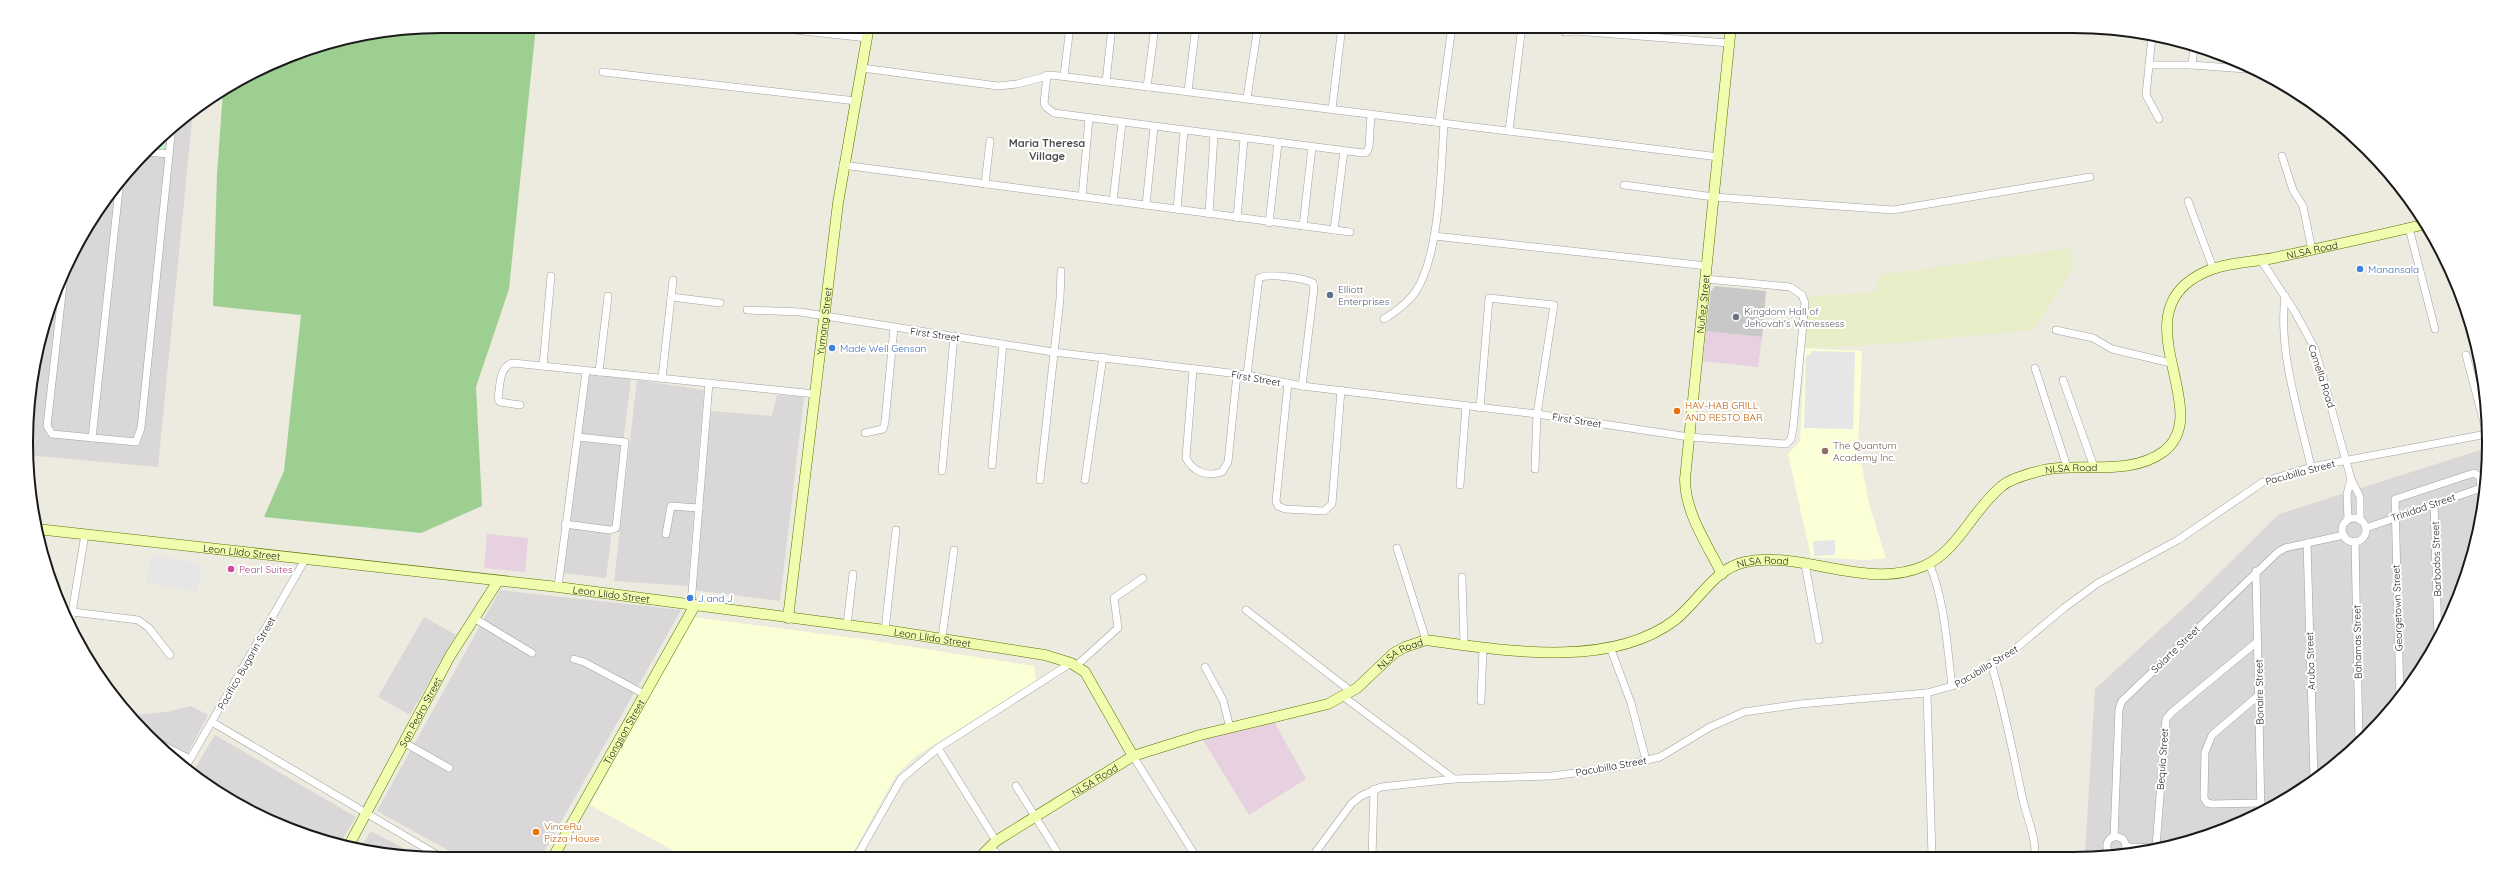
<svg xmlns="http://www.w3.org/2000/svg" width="2515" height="885" viewBox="0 0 2515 885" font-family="Quicksand,sans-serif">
  <rect width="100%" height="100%" fill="#edeadf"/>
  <g fill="#d9d7d7">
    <path d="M193 110 158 467 27 455 30 388 48 309 69 258 112 189 168 130Z"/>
    <path d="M589 373 631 379 606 578 564 573Z"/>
    <path d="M637 380 704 390 688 586 614 581Z"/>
    <path d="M777 395 804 397 780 601 693 590 711 411 772 416Z"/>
    <path d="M2487 448 2488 470 2475 550 2433 651 2403 696 2347 755 2257 816 2206 837 2127 855H2085L2095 689 2188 604 2279 514Z"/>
    <path d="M500 590 681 610 540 859H464L377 811Z"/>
    <path d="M424 617 456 635 410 715 378 697Z"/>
    <path d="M191 706 208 715 187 755 147 736 130 715 167 712Z"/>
    <path d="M215 735 356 817 339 845 283 827 211 789 192 773Z"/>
    <path d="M371 831 419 856 360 848Z"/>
  </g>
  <g fill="#e7d0e0">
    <path d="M1706 331 1762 337 1758 367 1703 361Z"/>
    <path d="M487 534 528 538 525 572 484 568Z"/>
    <path d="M1272 718 1306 779 1249 815 1200 735Z"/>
  </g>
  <g fill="#fbffd6">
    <path d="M1805 348 1862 351 1858 447 1870 507 1886 558 1865 560 1811 557 1788 454 1800 441Z"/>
    <path d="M692 617 862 639 1034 666 1036 681 916 756 896 775 850 858H687L590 805Z"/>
  </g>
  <path fill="#c8c8c8" d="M1715 286 1766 291 1762 337 1706 331 1711 291Z"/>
  <path fill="#e7eec8" d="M2072 248V270L2033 330 1862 346 1805 348 1808 296 1876 292 1880 275Z"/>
  <path fill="#9dcf91" d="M443 26H536L509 289 476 387 482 506 421 533 264 517 284 471 301 315 213 306 217 175 223 90 283 58 361 34Z"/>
  <path fill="#b7fcc4" d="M166 131 164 152 148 151Z"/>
  <g fill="#e6e6e6">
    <path d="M1811 351 1855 352 1853 429 1804 428 1806 355H1811Z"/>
    <path d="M1835 540V555L1814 556 1813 541Z"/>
    <path d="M151 555 202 564 197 592 146 583Z"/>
  </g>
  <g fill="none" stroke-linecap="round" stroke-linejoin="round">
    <defs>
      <g id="street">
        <path d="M758 26 867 38"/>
        <path d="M1565 32 1575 31 1729 43"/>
        <path d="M2152 36 2146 95 2159 119"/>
        <path d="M2149 65H2192L2259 70"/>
        <path d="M2192 65 2194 45"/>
        <path d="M862 68 998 86 1017 84 1051 75 1719 157"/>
        <path d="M603 72 856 101"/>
        <path d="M1047 75 1044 103 1046 107 1054 113 1363 153 1367 152 1369 147 1371 114"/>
        <path d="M1064 76 1070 26"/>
        <path d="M1106 82 1112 26"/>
        <path d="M1147 87 1155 26"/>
        <path d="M1188 91 1196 26"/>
        <path d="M1247 98 1258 26"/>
        <path d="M1332 109 1342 26"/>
        <path d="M1439 122 1452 26"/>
        <path d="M1509 131 1522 26"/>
        <path d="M147 152 169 154"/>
        <path d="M2282 156 2293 190 2303 206 2312 250"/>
        <path d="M843 165 1350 232"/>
        <path d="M985 184 990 141"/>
        <path d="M1624 185 1714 197 1893 210 2090 177"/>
        <path d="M1082 197 1089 118"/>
        <path d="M1113 201 1122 123"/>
        <path d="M2188 201 2213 268"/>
        <path d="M1146 205 1154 127"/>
        <path d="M1177 209 1184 131"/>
        <path d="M1209 214 1214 135"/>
        <path d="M1237 218 1244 139"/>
        <path d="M1269 223 1278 143"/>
        <path d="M1303 226 1312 147"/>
        <path d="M2409 228 2435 329"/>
        <path d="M1334 230 1344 151"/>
        <path d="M1434 236 1707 266"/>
        <path d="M2261 260 2295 312 2315 349 2351 479 2360 497V520"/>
        <path d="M65 267 47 426 52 434 136 442 141 428 172 126"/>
        <path d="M2285 296C2278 353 2299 412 2311 467"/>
        <path d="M671 297 720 303"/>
        <path d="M747 310 800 312 1053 352 1247 375 1302 386 1537 414 1689 437 1786 444 1791 439 1793 429 1805 303 1802 295 1790 287 1706 279"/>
        <path d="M1384 319C1395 312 1409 302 1416 291 1440 254 1441 168 1444 123"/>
        <path d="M2056 330 2093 338 2112 349 2171 363"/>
        <path d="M2466 355 2487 434"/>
        <path d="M543 366 551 276"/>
        <path d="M2035 368 2067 467"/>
        <path d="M1193 369 1186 458C1193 472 1207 477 1222 472L1228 462 1237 374"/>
        <path d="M599 372 608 296"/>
        <path d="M1247 375 1259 278C1267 273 1305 278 1313 283L1314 288 1302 386"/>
        <path d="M662 378 673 280"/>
        <path d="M2063 380 2094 467"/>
        <path d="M1288 383 1276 501 1278 506 1285 509 1324 511 1332 504 1341 390"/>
        <path d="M520 405 500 402 498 399C500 386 499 366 513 363L815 394"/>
        <path d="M1480 408 1489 298 1554 305 1537 414 1535 469"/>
        <path d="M865 433 883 429 885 422 894 328"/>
        <path d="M92 438 120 180"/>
        <path d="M992 465 1003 344"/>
        <path d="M942 471 954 336"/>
        <path d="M1040 480 1060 299 1061 271"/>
        <path d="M1085 480 1103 357"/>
        <path d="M1460 485 1466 406"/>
        <path d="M2434 503 2438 638"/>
        <circle cx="2354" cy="530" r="12"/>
        <path d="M2348 520 2347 494 2351 479"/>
        <path d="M565 524 610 530 616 528 625 442 578 437"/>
        <path d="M2366 528 2481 488"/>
        <path d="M666 534 671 506 699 508"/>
        <path d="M2355 541 2359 743"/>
        <path d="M2307 543 2314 778"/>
        <path d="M1397 548 1426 640"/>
        <path d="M1929 563C1945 601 1947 646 1952 686"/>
        <path d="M1805 564 1819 640"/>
        <path d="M2256 571 2261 813"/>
        <path d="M1462 577 1464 645"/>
        <path d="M558 587 586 371"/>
        <path d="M691 604 709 383"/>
        <path d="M1246 610 1352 692"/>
        <path d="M73 612 138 620 149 628 170 655"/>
        <path d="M474 618 532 653"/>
        <path d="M70 625 85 534"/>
        <path d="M847 625 853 574"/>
        <path d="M885 630 896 530"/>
        <path d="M942 638 954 550"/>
        <path d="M1610 647 1631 703 1646 760"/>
        <path d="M574 659 584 662 644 694"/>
        <path d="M1991 663C2004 707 2013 751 2022 796 2026 816 2036 835 2035 856"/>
        <path d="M1077 665 1118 628 1114 598 1143 578"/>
        <path d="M1205 667 1223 700 1230 728"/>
        <path d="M1927 693 1932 856"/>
        <path d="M2259 695 2212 735 2205 752 2204 798 2207 803 2212 804 2261 803"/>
        <path d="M1344 697 1454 779"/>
        <path d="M2400 699 2395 499 2474 473 2480 477 2482 508"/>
        <path d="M1481 701 1483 648"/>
        <path d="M212 722 444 859"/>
        <path d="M153 740 190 759"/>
        <path d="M405 743 449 768"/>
        <path d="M938 748 996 841"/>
        <path d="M1133 756 1196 857"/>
        <path d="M185 768 306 558"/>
        <path d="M1016 786 1061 858"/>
        <path d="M2114 837 2119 709 2122 701 2278 552 2285 548 2344 535"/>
        <path d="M2126 847 2161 848"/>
        <path d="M2156 847 2166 719 2172 712 2258 641"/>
        <path d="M989 848 1004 858"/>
        <path d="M859 852 876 858"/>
        <path d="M2113 855 2108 851C2105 844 2108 838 2116 836L2123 839 2126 845 2124 852 2119 855"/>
        <path d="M1312 857 1352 803 1361 796 1381 787 1454 779 1552 776 1612 768 1660 757 1710 727 1744 712 1800 704 1927 693 1952 686 1962 683 2015 649 2064 608 2098 583 2178 540 2263 482 2311 467 2487 434"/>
        <path d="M1372 857 1374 789"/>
        <path d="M856 858 901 779 938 748 1071 663"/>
      </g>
      <g id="secondary">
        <path id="s1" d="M37 529 558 587 885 630 1045 655 1071 663 1085 672 1133 756"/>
        <path id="s2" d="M1722 574C1707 544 1685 513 1685 479L1731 26"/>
        <path id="s3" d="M788 618 838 203 869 26"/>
        <path id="s4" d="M348 847 450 656 498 581"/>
        <path id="s5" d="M979 858 996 841 1133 756 1200 735 1328 704 1357 688 1394 653 1405 647 1426 640C1501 650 1609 670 1675 620 1698 602 1715 568 1745 562 1804 550 1866 591 1924 566 1958 551 1973 509 2002 486 2010 479 2025 475 2036 472 2076 460 2127 478 2163 452 2215 414 2128 324 2191 280 2216 262 2246 263 2274 258 2325 247 2376 236 2426 224"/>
        <path id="s6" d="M552 859 695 605"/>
      </g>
    </defs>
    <use href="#street" stroke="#a1a1a1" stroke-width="8"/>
    <use href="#secondary" stroke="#5a7300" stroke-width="11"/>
    <use href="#street" stroke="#fff" stroke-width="7"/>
    <use href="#secondary" stroke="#f0fcae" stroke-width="10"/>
  </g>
  <g fill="#3f7fe0" stroke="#fff" stroke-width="1.5">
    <circle cx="2360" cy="269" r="4"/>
    <circle cx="832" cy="348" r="4"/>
    <circle cx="690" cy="598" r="4"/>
  </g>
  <circle fill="#5c6f8a" stroke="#fff" stroke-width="1.5" cx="1330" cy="295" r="4"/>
  <circle fill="#6b7280" stroke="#fff" stroke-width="1.5" cx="1736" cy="317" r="4"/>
  <g fill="#e8710a" stroke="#fff" stroke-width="1.5">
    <circle cx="1677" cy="411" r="4"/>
    <circle cx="536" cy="832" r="4"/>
  </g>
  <circle fill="#8d6e63" stroke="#fff" stroke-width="1.5" cx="1825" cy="451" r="4"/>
  <circle fill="#d1479c" stroke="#fff" stroke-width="1.5" cx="231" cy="569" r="4"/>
  <g text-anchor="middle" stroke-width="4" stroke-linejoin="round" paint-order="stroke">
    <g font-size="10" fill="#1a1a1a" stroke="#fff">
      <text dy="4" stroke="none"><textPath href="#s5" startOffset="1628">NLSA Road</textPath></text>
      <text dy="4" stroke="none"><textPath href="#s2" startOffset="279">Nuñez Street</textPath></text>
      <text dy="4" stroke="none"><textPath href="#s3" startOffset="299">Yumang Street</textPath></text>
      <text transform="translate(935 334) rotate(8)" y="4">First Street</text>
      <text transform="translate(2322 376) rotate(72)" y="4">Camella Road</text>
      <text transform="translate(1256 378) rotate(10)" y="4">First Street</text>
      <text transform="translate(1577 420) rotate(9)" y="4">First Street</text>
      <text dy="4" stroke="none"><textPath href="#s5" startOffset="1221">NLSA Road</textPath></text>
      <text transform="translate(2300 472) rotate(-15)" y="4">Pacubilla Street</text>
      <text transform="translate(2423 507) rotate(-19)" y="4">Trinidad Street</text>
      <text dy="4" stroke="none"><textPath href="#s1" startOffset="206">Leon Llido Street</textPath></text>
      <text transform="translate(2436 559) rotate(-92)" y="4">Barbados Street</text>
      <text dy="4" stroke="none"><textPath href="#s5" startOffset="872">NLSA Road</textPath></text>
      <text dy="4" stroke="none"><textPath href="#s1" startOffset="578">Leon Llido Street</textPath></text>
      <text transform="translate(2397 608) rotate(-92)" y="4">Georgetown Street</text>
      <text dy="4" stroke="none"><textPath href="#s1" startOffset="902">Leon Llido Street</textPath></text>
      <text transform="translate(2357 642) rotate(-91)" y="4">Bahamas Street</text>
      <text transform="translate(2175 649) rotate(-44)" y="4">Solarte Street</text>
      <text dy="4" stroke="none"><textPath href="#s5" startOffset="476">NLSA Road</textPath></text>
      <text transform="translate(2310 661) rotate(-92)" y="4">Aruba Street</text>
      <text transform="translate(246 663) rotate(-60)" y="4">Pacifico Bugarin Street</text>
      <text transform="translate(1986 666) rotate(-31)" y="4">Pacubilla Street</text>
      <text transform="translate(2259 692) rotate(-91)" y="4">Bonaire Street</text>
      <text dy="4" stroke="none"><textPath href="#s4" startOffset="153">San Pedro Street</textPath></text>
      <text dy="4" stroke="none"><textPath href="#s6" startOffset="146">Tiongson Street</textPath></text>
      <text transform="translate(2162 759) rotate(-86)" y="4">Bequia Street</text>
      <text transform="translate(1611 766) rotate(-10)" y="4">Pacubilla Street</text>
      <text dy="4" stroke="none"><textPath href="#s5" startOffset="140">NLSA Road</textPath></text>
    </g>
    <g font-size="10" fill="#366cbe" stroke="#fff" text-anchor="start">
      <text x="2368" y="273">Manansala</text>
      <text x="840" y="352">Made Well Gensan</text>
      <text x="698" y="602">J and J</text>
    </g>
    <g font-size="10" fill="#4e5e75" stroke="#fff" text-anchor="start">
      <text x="1338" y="293">Elliott<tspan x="1338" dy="12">Enterprises</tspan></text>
    </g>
    <g font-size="10" fill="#5b616d" stroke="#fff" text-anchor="start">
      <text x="1744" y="315">Kingdom Hall of<tspan x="1744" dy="12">Jehovah's Witnessess</tspan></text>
    </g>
    <g font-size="10" fill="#c56008" stroke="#fff" text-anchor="start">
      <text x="1685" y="409">HAV-HAB GRILL<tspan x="1685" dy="12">AND RESTO BAR</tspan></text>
      <text x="544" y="830">VinceRu<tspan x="544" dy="12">Pizza House</tspan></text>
    </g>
    <g font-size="10" fill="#785e54" stroke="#fff" text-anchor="start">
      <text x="1833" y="449">The Quantum<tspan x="1833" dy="12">Academy Inc.</tspan></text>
    </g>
    <g font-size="10" fill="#b23c85" stroke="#fff" text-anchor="start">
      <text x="239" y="573">Pearl Suites</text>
    </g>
    <g font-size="11" font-weight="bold" fill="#4d4d4d" stroke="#fff">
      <text x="1047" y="147">Maria Theresa<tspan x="1047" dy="13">Village</tspan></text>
    </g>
  </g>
  <path d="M0 0H2515V885H0ZM442 33H2073A409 409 0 0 1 2482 442V443A409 409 0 0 1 2073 852H442A409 409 0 0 1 33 443V442A409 409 0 0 1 442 33Z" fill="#fff" fill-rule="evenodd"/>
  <path fill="none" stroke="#1a1a1a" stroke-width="2" d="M442 33H2073A409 409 0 0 1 2482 442V443A409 409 0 0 1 2073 852H442A409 409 0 0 1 33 443V442A409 409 0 0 1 442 33Z"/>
</svg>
